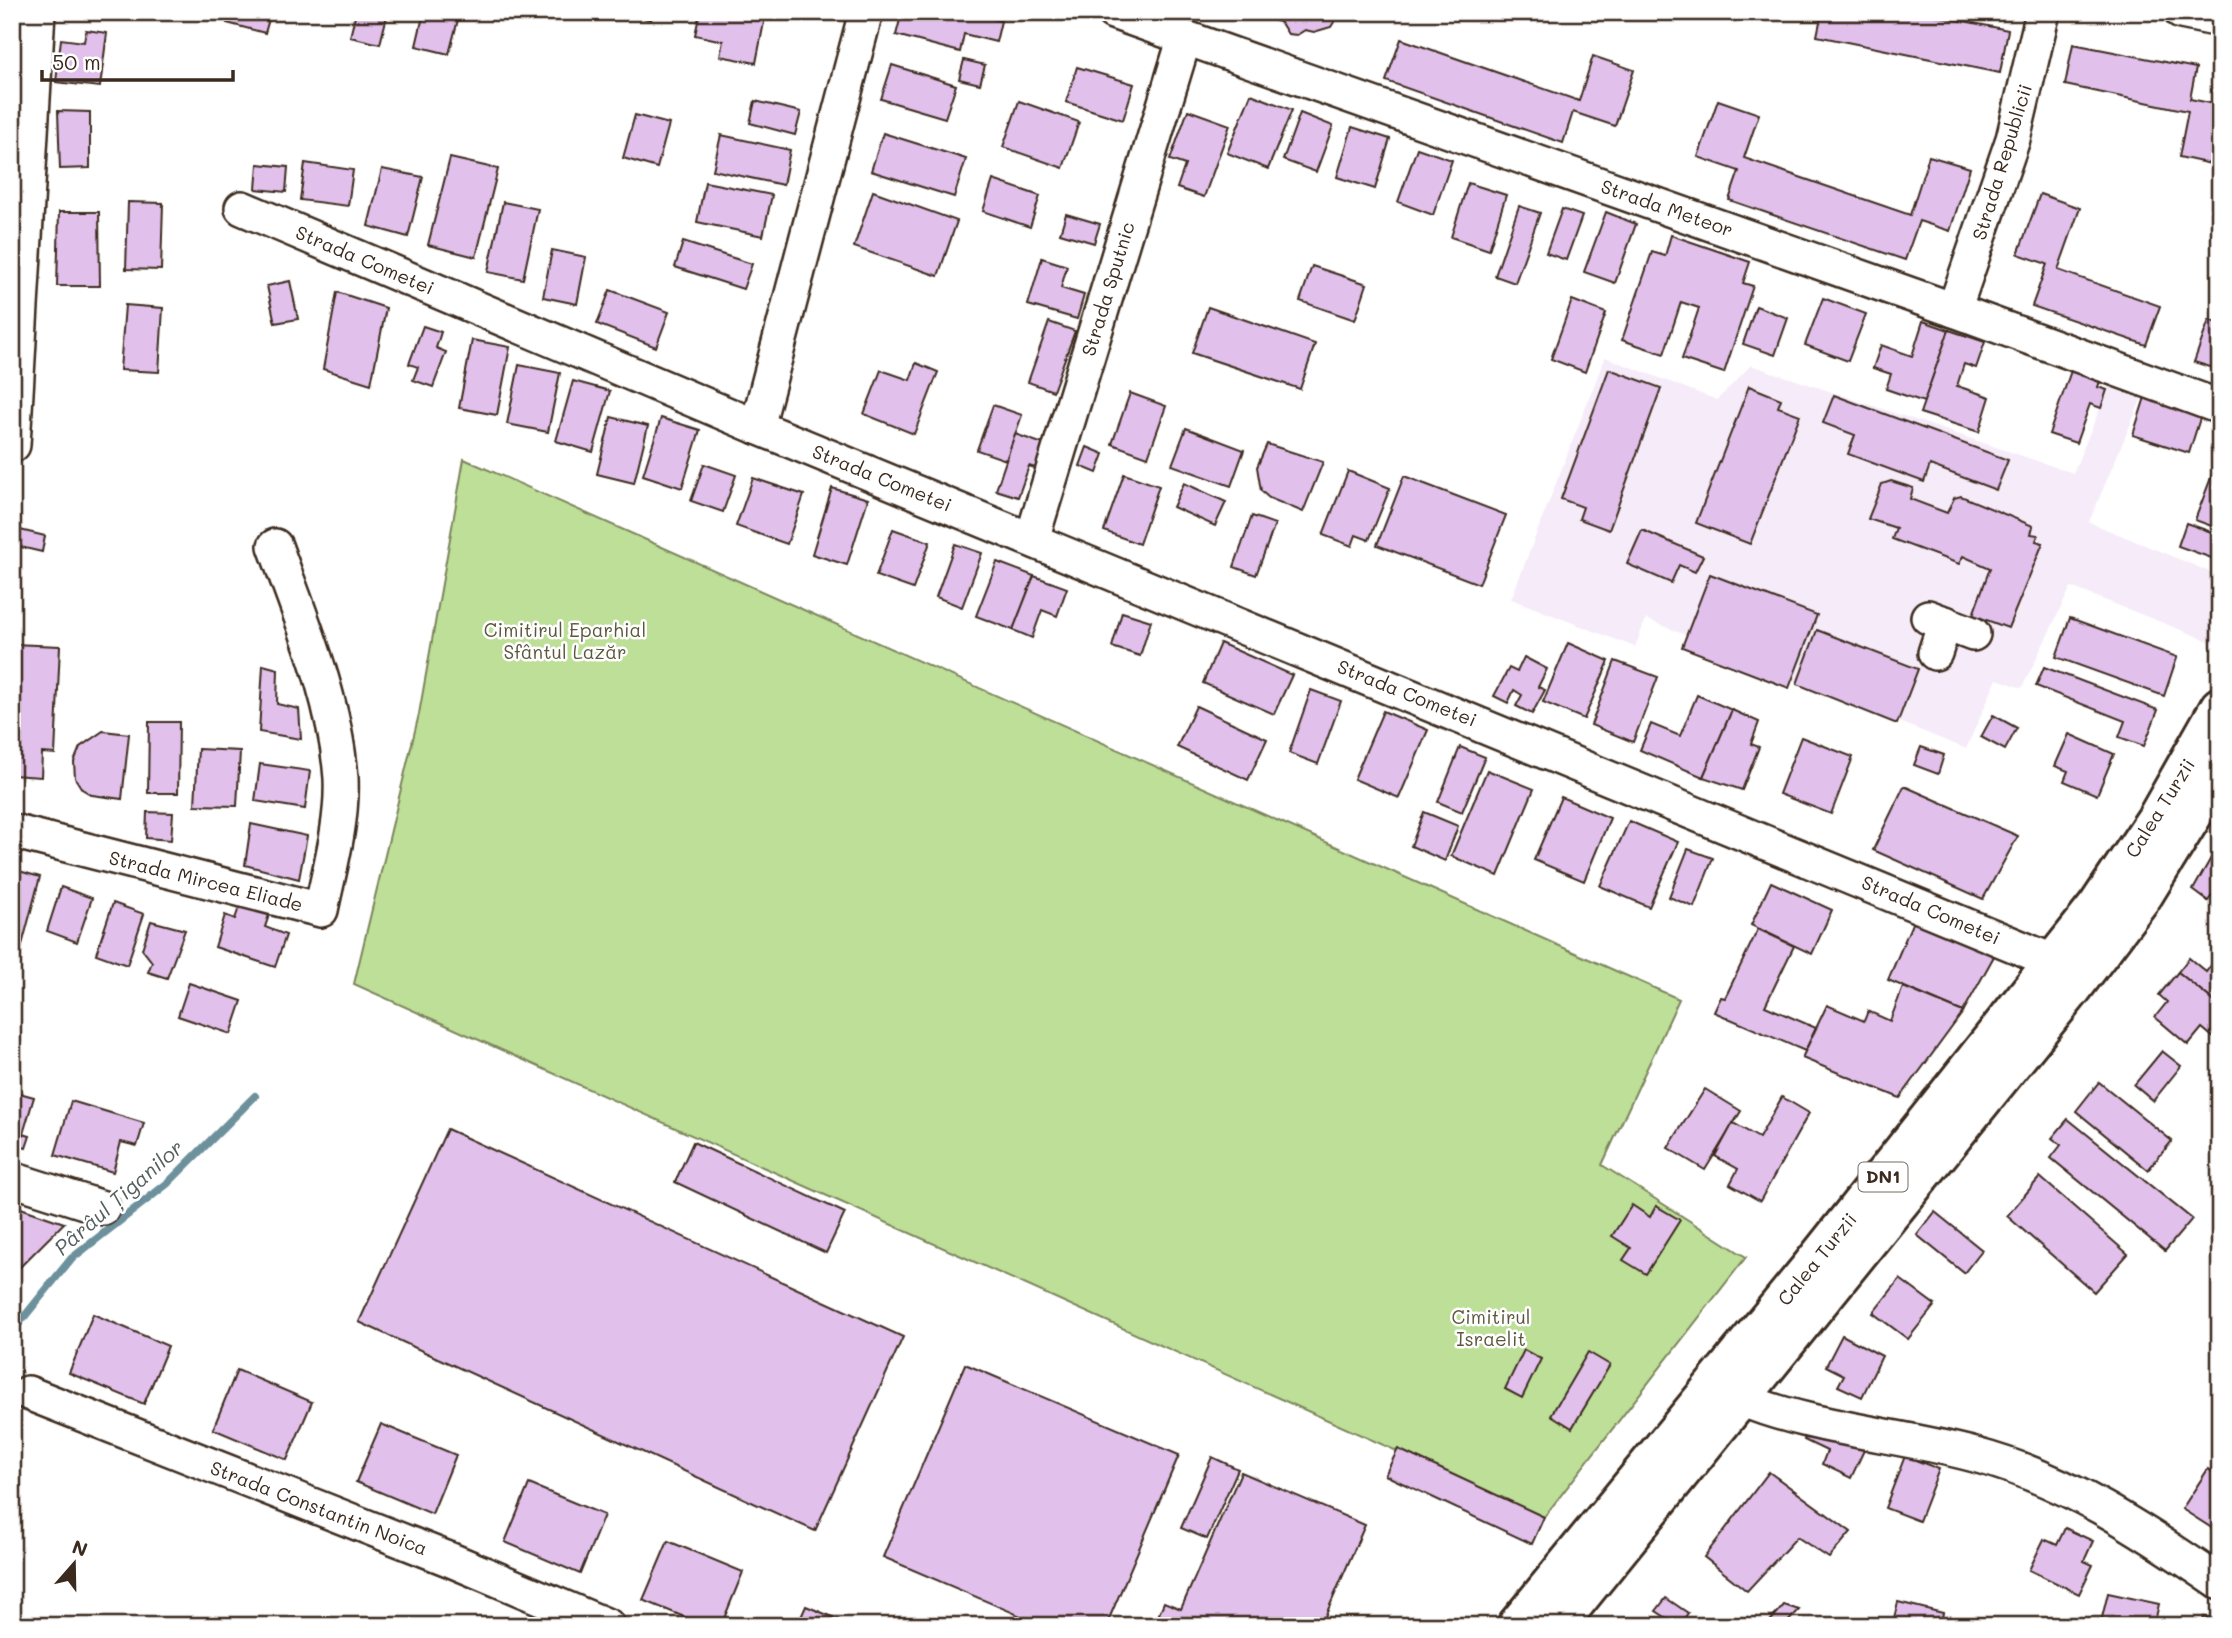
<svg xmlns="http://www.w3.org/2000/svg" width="2232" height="1638" viewBox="0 0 2232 1638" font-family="Mali,sans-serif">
  <rect width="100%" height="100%" fill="#fff"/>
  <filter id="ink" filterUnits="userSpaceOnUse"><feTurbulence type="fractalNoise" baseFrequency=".0143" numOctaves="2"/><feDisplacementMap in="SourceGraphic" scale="14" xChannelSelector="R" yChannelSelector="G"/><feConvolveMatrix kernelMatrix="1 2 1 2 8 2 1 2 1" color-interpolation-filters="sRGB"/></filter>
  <g filter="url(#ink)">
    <path fill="#f6ecf9" d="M1605 357 1717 400 1751 365 2073 473 2116 369 2149 381 2089 522 2220 576V628L2214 643 2071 587 2022 688 1997 679 1966 749 1646 619 1635 647 1511 599Z"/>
    <path fill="#bddf98" stroke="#7c845b" stroke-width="2" d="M464 459 1679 999 1602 1165 1746 1257 1544 1517 354 984 419 714Z"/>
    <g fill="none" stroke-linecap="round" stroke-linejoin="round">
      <path stroke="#6d919c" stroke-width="8" d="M12 1332 71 1259 168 1183 255 1096"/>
    </g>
    <g fill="#e2c0ec" stroke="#3b2a1e" stroke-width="2">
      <path d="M12 12H19L14 55 12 54Z"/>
      <path d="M230 12H271L265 33 227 23Z"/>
      <path d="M356 12H388L380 44 350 37Z"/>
      <path d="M424 12H460L449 54 416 46Z"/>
      <path d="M620 12H653L651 20Z"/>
      <path d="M700 12H766L756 63 720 56 723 41 695 35Z"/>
      <path d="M902 12H968L1001 21 996 42 964 34 960 52 896 35Z"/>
      <path d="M1255 12H1338L1339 14 1331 27 1314 32 1305 30 1297 35 1288 34 1281 23Z"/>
      <path d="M1822 12H1920L2008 30 2000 73 1817 36Z"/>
      <path d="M86 30 107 33 100 87 56 82 61 39 84 42Z"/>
      <path d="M1401 39 1579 101 1593 56 1634 70 1615 126 1573 112 1563 143 1386 81Z"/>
      <path d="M2073 44 2196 68 2190 99 2220 105V166L2179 157 2188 111 2065 85Z"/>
      <path d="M964 60 985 65 980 84 959 79Z"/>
      <path d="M892 65 956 85 945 118 881 99Z"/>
      <path d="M1077 67 1134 84 1123 120 1066 102Z"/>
      <path d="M1251 94 1292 110 1268 169 1227 153Z"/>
      <path d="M1718 100 1759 114 1744 158 1910 215 1929 156 1970 168 1950 231 1919 221 1905 260 1729 200 1739 171 1698 157Z"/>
      <path d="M755 101 801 112 795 135 750 123Z"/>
      <path d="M1019 101 1079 122 1063 168 1003 147Z"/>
      <path d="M12 107H19L12 175Z"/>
      <path d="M1188 110 1230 125 1204 197 1177 188 1185 165 1170 160Z"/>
      <path d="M58 111 90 112V168L60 169Z"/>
      <path d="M1300 113 1333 126 1316 172 1283 160Z"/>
      <path d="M635 115 669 124 657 168 623 158Z"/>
      <path d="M1352 127 1390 139 1375 189 1337 177Z"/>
      <path d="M883 133 966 159 954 197 871 171Z"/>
      <path d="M721 135 790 150 783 185 713 170Z"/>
      <path d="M1417 148 1452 160 1433 215 1398 202Z"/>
      <path d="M450 158 498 169 476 257 428 245Z"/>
      <path d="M305 163 353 170 348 206 300 200Z"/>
      <path d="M258 164 288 167 286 192 256 189Z"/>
      <path d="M382 169 423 177 408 237 368 226Z"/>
      <path d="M993 180 1040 196 1030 227 983 211Z"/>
      <path d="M705 182 772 195 763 236 697 222Z"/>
      <path d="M1468 183 1506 195 1489 250 1451 237Z"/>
      <path d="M873 191 957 221 938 276 854 247Z"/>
      <path d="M2040 194 2080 208 2058 270 2160 306 2146 345 2032 306 2047 264 2018 254Z"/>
      <path d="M128 202 163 203 161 270 126 269Z"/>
      <path d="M503 202 538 209 523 279 488 272Z"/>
      <path d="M1519 206 1540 213 1515 283 1495 276Z"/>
      <path d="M1562 209 1582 216 1566 260 1546 253Z"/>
      <path d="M59 212H99L100 286H57Z"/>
      <path d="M1606 212 1636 224 1615 283 1584 272Z"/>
      <path d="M1066 214 1100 224 1094 243 1060 233Z"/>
      <path d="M1671 235 1750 262 1743 283 1753 286 1724 373 1682 359 1699 308 1681 302 1664 354 1622 340 1652 252 1665 256Z"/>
      <path d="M683 242 752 264 743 289 675 267Z"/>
      <path d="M552 250 586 257 577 304 543 297Z"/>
      <path d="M1042 258 1067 266 1061 288 1084 295 1077 319 1028 305Z"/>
      <path d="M1312 266 1367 284 1355 320 1300 301Z"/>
      <path d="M290 281 298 319 275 323 267 286Z"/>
      <path d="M610 290 669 312 656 347 597 324Z"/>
      <path d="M337 292 386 308 371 384 323 369Z"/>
      <path d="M1823 298 1866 314 1848 361 1805 345Z"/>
      <path d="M1572 300 1606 313 1585 372 1551 359Z"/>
      <path d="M125 305 163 308 159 372 120 370Z"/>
      <path d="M1756 306 1788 318 1775 355 1743 344Z"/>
      <path d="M1208 307 1315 344 1300 389 1192 353Z"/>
      <path d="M2209 320 2220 324V370L2194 362Z"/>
      <path d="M1923 321 1949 330 1924 402 1886 389 1891 374 1873 368 1881 345 1912 356Z"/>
      <path d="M1049 322 1075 331 1053 391 1028 382Z"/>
      <path d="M423 326 441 332 436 348 446 352 433 387 413 380 418 367 409 364Z"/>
      <path d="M1949 330 1985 342 1976 368 1964 364 1957 386 1990 397 1979 432 1920 413Z"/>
      <path d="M472 340 510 347 497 415 459 408Z"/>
      <path d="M916 363 938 372 914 434 864 414 881 370 910 380Z"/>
      <path d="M519 365 560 373 548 432 507 424Z"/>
      <path d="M2073 365 2102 375 2098 387 2107 390 2101 408 2090 404 2076 443 2049 434Z"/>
      <path d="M1609 369 1661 388 1609 530 1579 519 1583 507 1561 499Z"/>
      <path d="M573 381 610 391 593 452 556 441Z"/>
      <path d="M1749 386 1781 399 1778 407 1800 415 1750 544 1696 523Z"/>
      <path d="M1130 393 1166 406 1148 457 1112 444Z"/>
      <path d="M2146 394 2202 412 2189 453 2133 435Z"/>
      <path d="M1834 395 2008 460 1996 490 1930 465 1924 482 1848 454 1855 435 1823 423Z"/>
      <path d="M993 405 1022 415 1006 460 977 450Z"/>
      <path d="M611 417 648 426 634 483 597 474Z"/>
      <path d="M661 418 700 430 682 488 643 475Z"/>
      <path d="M1186 428 1244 450 1231 486 1172 465Z"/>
      <path d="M1015 434 1049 446 1041 470 1029 466 1018 497 996 490Z"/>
      <path d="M1267 444 1323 462 1303 512 1269 498 1261 491 1257 467Z"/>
      <path d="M1087 447 1104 454 1097 473 1080 466Z"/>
      <path d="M704 464 736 475 723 512 691 501Z"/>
      <path d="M1348 471 1390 488 1369 540 1356 535 1352 546 1323 535Z"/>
      <path d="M1124 474 1159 486 1139 544 1104 531Z"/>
      <path d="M2212 475 2220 477V529L2195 520Z"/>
      <path d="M1404 476 1506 515 1479 584 1377 545Z"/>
      <path d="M753 478 804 495 787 544 736 526Z"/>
      <path d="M1891 481 1913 488 1910 499 1947 513 1954 498 1961 496 2033 526 2031 534 2038 535 2036 541 2043 543 2008 628 1973 615 1990 568 1963 556 1959 564 1892 539 1896 528 1868 519 1882 484Z"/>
      <path d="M1184 483 1226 502 1215 526 1173 507Z"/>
      <path d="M832 488 868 499 847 565 812 554Z"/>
      <path d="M1252 516 1275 524 1256 575 1234 567Z"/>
      <path d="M2186 523 2220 535V561L2178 546Z"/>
      <path d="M12 528 45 536 42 552 12 545Z"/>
      <path d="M893 529 930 542 913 589 876 576Z"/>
      <path d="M1642 530 1703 556 1695 572 1679 565 1671 583 1627 564Z"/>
      <path d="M955 544 982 553 962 607 936 597Z"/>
      <path d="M997 562 1034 576 1013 630 976 616Z"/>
      <path d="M1710 574 1817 615 1789 688 1682 647Z"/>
      <path d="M1034 576 1067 588 1057 616 1042 610 1032 638 1013 630Z"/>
      <path d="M1122 612 1151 621 1140 656 1112 647Z"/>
      <path d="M2070 618 2177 657 2164 696 2056 657Z"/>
      <path d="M1817 630 1918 669 1897 724 1797 684Z"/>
      <path d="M1220 643 1292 675 1274 714 1203 683Z"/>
      <path d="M1568 643 1609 661 1584 719 1543 702Z"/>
      <path d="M12 644 60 646 55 754 42 753 41 777 12 775Z"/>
      <path d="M1524 657 1547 669 1538 687 1545 690 1532 714 1516 706 1522 695 1514 690 1508 703 1494 696 1509 668 1517 672Z"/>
      <path d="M1615 661 1658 677 1633 742 1591 725Z"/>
      <path d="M263 665 278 669 277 704 299 709 301 739 259 732Z"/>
      <path d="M2044 667 2158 710 2144 746 2119 737 2125 721 2036 686Z"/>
      <path d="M1311 690 1341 701 1318 764 1289 753Z"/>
      <path d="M1697 695 1732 710 1703 777 1640 750 1651 724 1680 736Z"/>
      <path d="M1196 706 1267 739 1248 780 1177 747Z"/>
      <path d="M1732 710 1759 722 1751 744 1759 747 1742 790 1703 777Z"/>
      <path d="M1383 711 1428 730 1399 798 1354 779Z"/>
      <path d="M1993 715 2017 728 2005 750 1981 737Z"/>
      <path d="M149 722H179L178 793H148Z"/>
      <path d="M103 731 129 734 122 799 92 795 82 789 75 778 74 762 80 747Z"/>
      <path d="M2069 734 2114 754 2097 795 2064 781 2068 771 2055 766Z"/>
      <path d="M1801 737 1853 757 1831 814 1779 794Z"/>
      <path d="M1460 747 1485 757 1462 812 1438 802Z"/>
      <path d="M1921 747 1944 755 1938 774 1914 765Z"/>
      <path d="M198 749 240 751 237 806 195 805Z"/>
      <path d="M260 764 310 771 305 809 255 801Z"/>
      <path d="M1487 770 1534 789 1498 876 1451 856Z"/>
      <path d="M1904 786 2018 836 1983 899 1873 850Z"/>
      <path d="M1561 797 1610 818 1584 881 1534 860Z"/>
      <path d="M147 812 173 813 171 840 146 838Z"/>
      <path d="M1424 812 1458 826 1445 861 1411 846Z"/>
      <path d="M1629 821 1678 842 1649 907 1600 886Z"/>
      <path d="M251 824 307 836 299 879 245 865Z"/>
      <path d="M1688 849 1713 858 1694 907 1669 897Z"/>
      <path d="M2211 858 2220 865V897L2214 893 2208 901 2193 890Z"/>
      <path d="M12 869 40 877 17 964 12 963Z"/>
      <path d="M1771 882 1832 910 1812 954 1751 925Z"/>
      <path d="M61 887 92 898 77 942 47 931Z"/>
      <path d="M241 902 270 912 265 927 286 935 275 967 215 947 225 915 235 919Z"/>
      <path d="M113 903 144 914 127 965 96 954Z"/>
      <path d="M1916 914 1998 949 1963 1012 1888 980Z"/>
      <path d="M151 921 185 930 167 978 148 972 152 962 142 949Z"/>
      <path d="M1758 929 1794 946 1765 1006 1816 1028 1805 1051 1714 1012 1721 997 1725 998Z"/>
      <path d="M2218 956 2220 957V1006L2178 972 2189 958 2206 972Z"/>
      <path d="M2178 972 2220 1006V1043L2202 1028 2188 1045 2155 1017 2167 1002 2159 995Z"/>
      <path d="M189 983 242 1001 231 1034 178 1016Z"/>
      <path d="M1903 987 1963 1012 1900 1098 1802 1058 1827 1005 1864 1021 1868 1011 1890 1021Z"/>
      <path d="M2162 1051 2181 1066 2153 1101 2134 1085Z"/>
      <path d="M2099 1082 2172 1141 2148 1170 2076 1111Z"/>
      <path d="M1705 1089 1741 1111 1705 1170 1668 1148Z"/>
      <path d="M12 1091 34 1097 23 1134 30 1136 26 1148 12 1144Z"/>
      <path d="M1782 1097 1809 1113 1760 1201 1730 1184 1738 1169 1715 1156 1733 1123 1759 1138Z"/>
      <path d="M71 1101 144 1123 137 1146 121 1142 113 1172 55 1155Z"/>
      <path d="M2068 1119 2192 1219 2165 1251 2051 1158 2061 1145 2052 1138Z"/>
      <path d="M447 1129 903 1337 815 1531 359 1322Z"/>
      <path d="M693 1142 845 1213 826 1253 675 1182Z"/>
      <path d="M2040 1177 2128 1254 2094 1292 2007 1216Z"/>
      <path d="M12 1205 64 1223 12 1275Z"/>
      <path d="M1632 1205 1650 1217 1656 1206 1680 1220 1646 1274 1623 1260 1631 1248 1612 1236Z"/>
      <path d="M1935 1212 1982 1250 1964 1273 1917 1235Z"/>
      <path d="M1900 1279 1935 1305 1908 1339 1873 1313Z"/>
      <path d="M93 1314 168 1346 144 1404 69 1373Z"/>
      <path d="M1842 1335 1882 1356 1862 1397 1838 1386 1844 1375 1826 1366Z"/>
      <path d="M1524 1350 1541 1359 1522 1398 1505 1389Z"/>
      <path d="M1588 1352 1610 1365 1572 1428 1551 1415Z"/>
      <path d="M965 1364 1179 1455 1106 1626H1044L883 1557Z"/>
      <path d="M237 1370 312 1402 287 1460 213 1429Z"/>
      <path d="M381 1424 456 1455 432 1514 356 1482Z"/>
      <path d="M1811 1424 1865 1448 1851 1478 1822 1464 1827 1451 1804 1440Z"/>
      <path d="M1398 1449 1544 1517 1532 1544 1385 1475Z"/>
      <path d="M1905 1456 1939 1469 1919 1521 1885 1508Z"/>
      <path d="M1212 1457 1238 1469 1207 1539 1181 1528Z"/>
      <path d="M2208 1469 2220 1477V1522L2215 1530 2182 1509Z"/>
      <path d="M1241 1472 1365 1525 1321 1626H1154L1164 1602 1181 1609Z"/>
      <path d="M1769 1472 1851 1532 1829 1558 1797 1537 1747 1591 1704 1557Z"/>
      <path d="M529 1484 604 1515 580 1574 505 1542Z"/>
      <path d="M2065 1528 2093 1541 2084 1561 2093 1565 2079 1594 2029 1570 2044 1539 2057 1545Z"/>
      <path d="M668 1541 743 1572 721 1626H706L643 1600Z"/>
      <path d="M2108 1593 2159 1604 2154 1626H2100Z"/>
      <path d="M1666 1598 1688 1613 1679 1626 1656 1611Z"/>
      <path d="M1898 1602 1943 1613 1940 1626H1892Z"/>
      <path d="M1784 1605 1799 1610 1784 1626H1766Z"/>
      <path d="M806 1606 854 1626H797Z"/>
      <path d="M2204 1617 2220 1621V1626H2202Z"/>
    </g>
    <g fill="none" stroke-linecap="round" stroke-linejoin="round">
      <defs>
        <g id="minor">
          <path d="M1113 12 1954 310 2220 407"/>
          <path d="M2181 12 2220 20"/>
          <path d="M242 208 757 427 2055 962"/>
          <path d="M1954 310 2013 139 2043 12"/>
          <path d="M757 427 866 12"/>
          <path d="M13 445 38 12"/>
          <path d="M1032 539 1184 40"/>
          <path d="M1928 617 1973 634"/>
          <path d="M1935 653 1945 623"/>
          <path d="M12 831 321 910C330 867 343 822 341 778 335 698 302 621 275 546"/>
          <path d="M12 1179 103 1208"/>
          <path d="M28 1393 451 1560 608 1626"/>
          <path d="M1741 1399C1809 1428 1902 1435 1975 1455 2066 1479 2143 1530 2220 1583"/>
        </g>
        <g id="major">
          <path d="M1517 1626 1812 1266 2098 906 2157 818 2220 707"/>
          <path d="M1556 1626 2071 990 2143 895 2220 770"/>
        </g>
      </defs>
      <use href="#minor" stroke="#3b2a1e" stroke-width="38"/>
      <use href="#major" stroke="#3b2a1e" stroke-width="44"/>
      <use href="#minor" stroke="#fff" stroke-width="33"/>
      <use href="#major" stroke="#fff" stroke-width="38"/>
    </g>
  </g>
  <g text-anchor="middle" stroke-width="5" stroke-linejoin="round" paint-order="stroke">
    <rect fill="#fff" stroke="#766a62" stroke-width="2" x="1858.5" y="1162.5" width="49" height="29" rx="5"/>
    <g font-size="18" font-weight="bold" fill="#3b2a1e">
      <text x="1883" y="1183">DN1</text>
    </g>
    <g font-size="19" fill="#3b2a1e" stroke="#fff">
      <text transform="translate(2002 162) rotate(-73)" y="7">Strada Republicii</text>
      <text transform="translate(1667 208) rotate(19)" y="7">Strada Meteor</text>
      <text transform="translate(365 260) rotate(23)" y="7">Strada Cometei</text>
      <text transform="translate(1108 289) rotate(-73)" y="7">Strada Sputnic</text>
      <text transform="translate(882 478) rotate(22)" y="7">Strada Cometei</text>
      <text transform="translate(1407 693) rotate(22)" y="7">Strada Cometei</text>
      <text transform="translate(2160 808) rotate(-58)" y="7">Calea Turzii</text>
      <text transform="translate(206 881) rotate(14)" y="7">Strada Mircea Eliade</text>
      <text transform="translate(1931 910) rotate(23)" y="7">Strada Cometei</text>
      <text transform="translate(1817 1259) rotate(-51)" y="7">Calea Turzii</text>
      <text transform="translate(319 1508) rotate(21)" y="7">Strada Constantin Noica</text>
    </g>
    <g font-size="19" fill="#5c573c" stroke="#fff">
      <text x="565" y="637">Cimitirul Eparhial<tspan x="565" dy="22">Sfântul Lazăr</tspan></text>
      <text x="1491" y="1324">Cimitirul<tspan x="1491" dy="22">Israelit</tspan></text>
    </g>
    <g font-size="21" font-style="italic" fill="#545e5d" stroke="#fff">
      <text transform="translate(119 1198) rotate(-41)" y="7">Pârâul Țiganilor</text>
    </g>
  </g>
  <rect width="2232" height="1638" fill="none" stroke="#fff" stroke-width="42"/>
  <rect x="21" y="21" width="2190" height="1596" fill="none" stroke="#3b2a1e" stroke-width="2.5" filter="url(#ink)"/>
  <g transform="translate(74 1564) rotate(20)" stroke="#ffffff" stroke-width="5" paint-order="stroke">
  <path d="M0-5L12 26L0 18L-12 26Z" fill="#3b2a1e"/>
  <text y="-10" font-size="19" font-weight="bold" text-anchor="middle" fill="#3b2a1e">N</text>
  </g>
  <path d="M42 70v10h191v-10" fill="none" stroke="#3b2a1e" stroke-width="3.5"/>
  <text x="52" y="70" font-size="21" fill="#3b2a1e" stroke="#ffffff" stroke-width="5" paint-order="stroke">50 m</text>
</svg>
